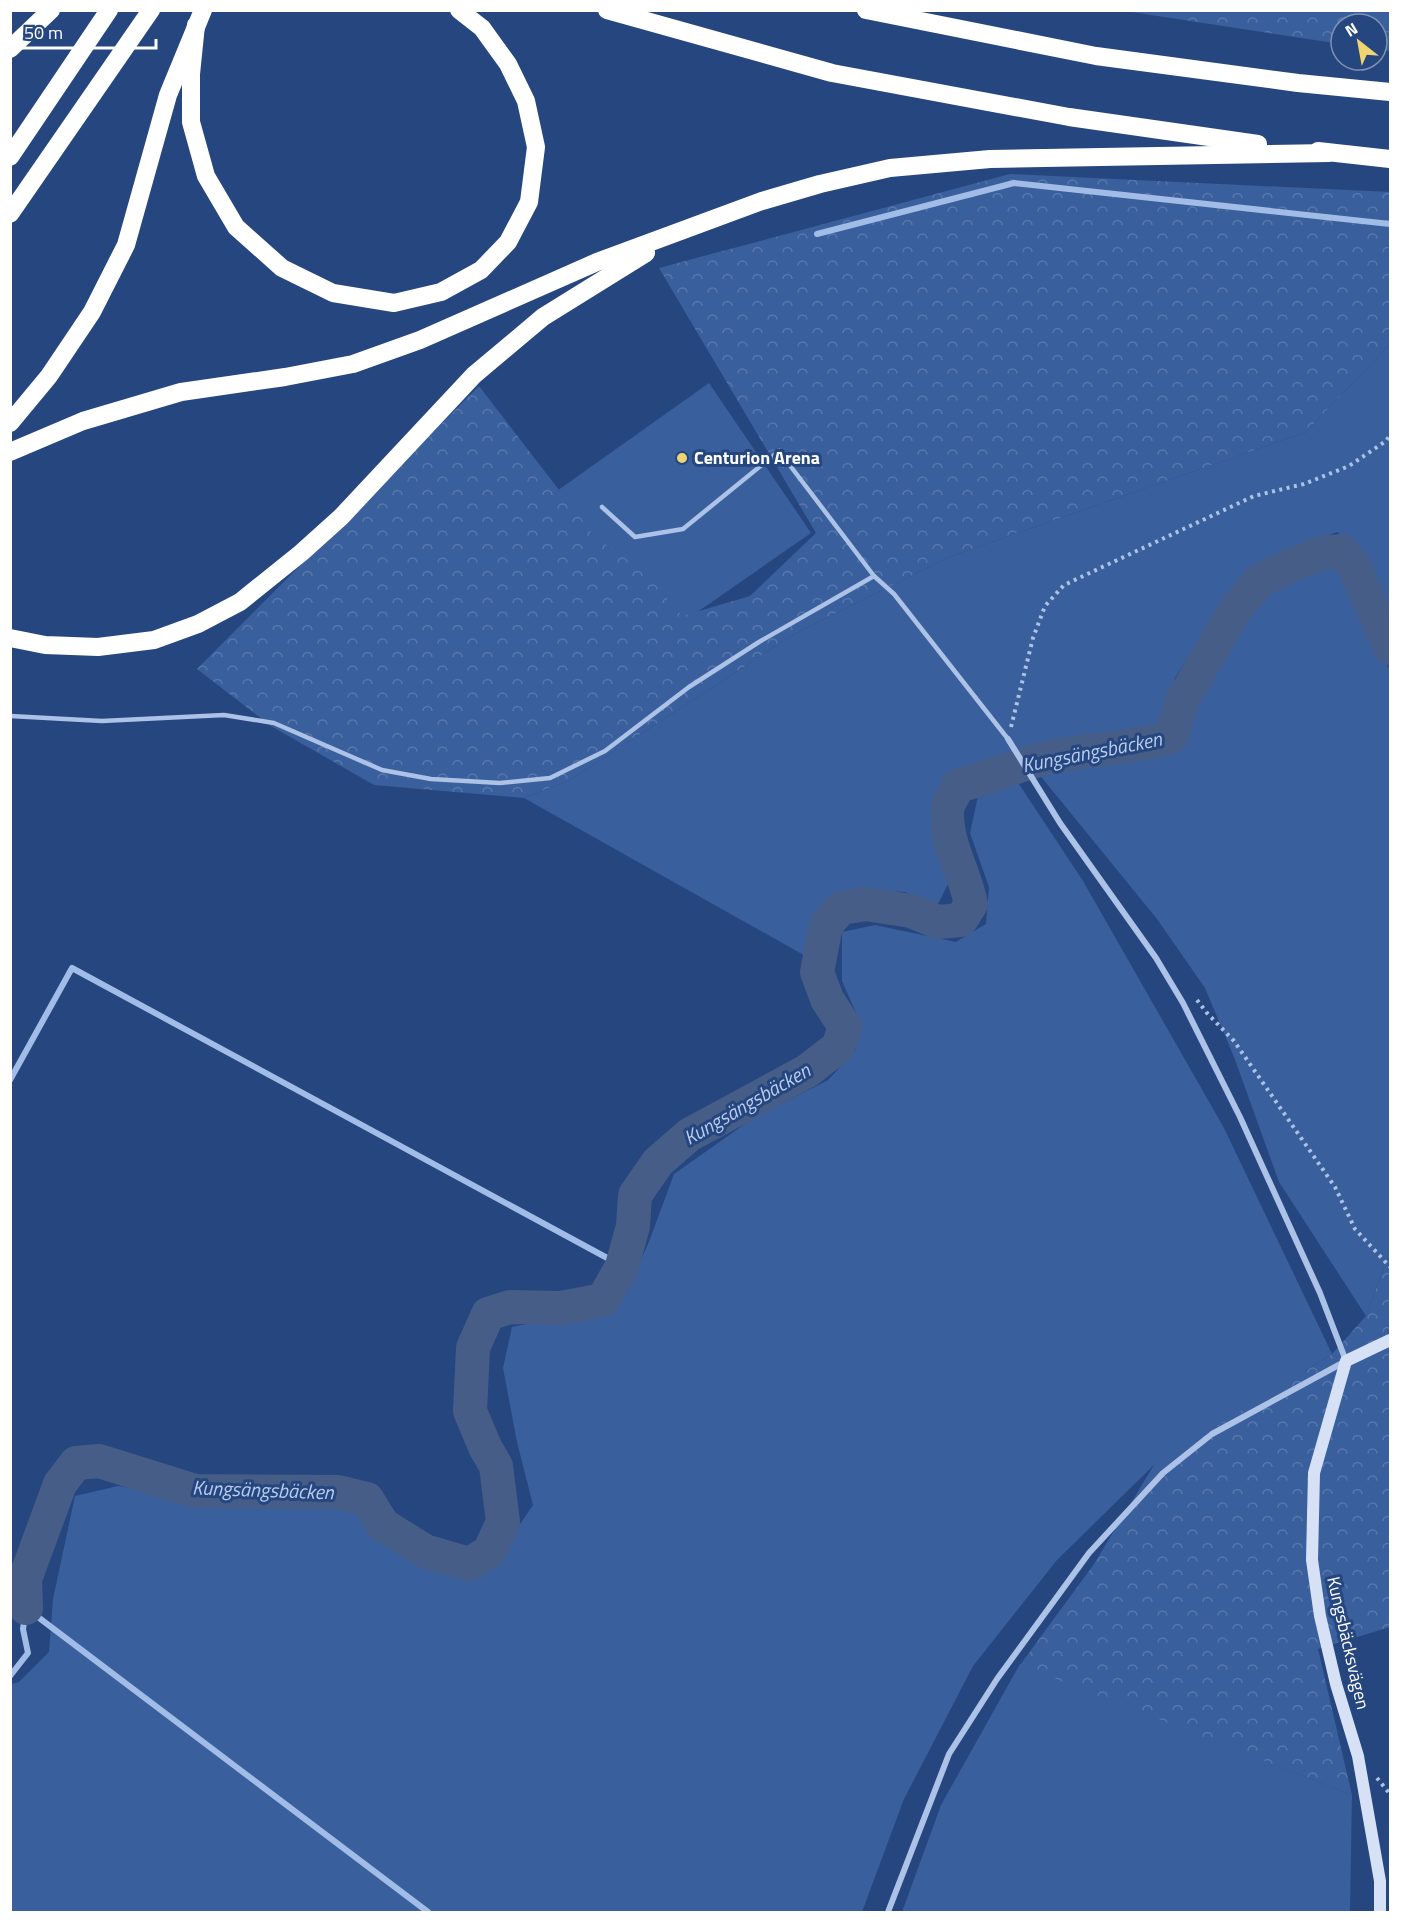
<svg xmlns="http://www.w3.org/2000/svg" width="1401" height="1923" viewBox="0 0 1401 1923" font-family="'Titillium Web',sans-serif">
  <defs>
    <pattern id="forest-crowns" width="20" height="18" patternUnits="userSpaceOnUse" patternTransform="scale(1.5)"><rect width="20" height="18" fill="#3a5f9d"/><path d="M2 6a3 3 0 1 1 6 0M12 15a3 3 0 1 1 6 0" fill="none" stroke="#5877ac"/></pattern>
  </defs>
  <rect width="100%" height="100%" fill="#26467f"/>
  <g fill="#3a5f9d">
    <path d="M1390 344V603L1380 608 1378 591 1361 551 1337 532 1255 567 1224 602 1175 678 1163 724 1078 747 1031 750 992 765 955 774 940 801 938 842 953 874 938 904 905 892 860 890 828 898 815 922 809 958 524 798 570 780 796 633 949 557 1306 432Z"/>
    <path d="M709 383 811 533 673 629 485 542Z"/>
    <path d="M1320 561 1342 562 1353 581 1366 623 1390 670V1250L1366 1316 1279 1182 1234 1057 1205 988 1157 919 1034 768 1076 757 1158 750 1182 743 1197 682 1247 604 1270 578Z"/>
    <path d="M1013 775 1083 881 1224 1128 1332 1354 1306 1370 1268 1415 1154 1465 1057 1560 973 1666 904 1799 862 1912H11V1684L19 1682 49 1652 53 1599 75 1496 118 1486 185 1496 274 1495 341 1498 411 1552 469 1576 506 1545 533 1505 517 1442 503 1368 512 1327 571 1315 627 1292 650 1239 674 1174 752 1119 828 1080 855 1051 860 1022 842 981V932L875 925 956 942 986 924 989 887 970 833 978 796Z"/>
    <path d="M1020 1664 1352 1795 1350 1912H902L941 1805Z"/>
  </g>
  <g fill="url(#forest-crowns)">
    <path d="M1125 11H1390V51L1377 49V24H1341V44Z"/>
    <path d="M1010 174 1390 192V344L1306 432 949 557 796 633 570 780 524 798 374 785 271 726 197 669 479 386 596 538 640 567 682 616 750 596 816 533 659 268Z"/>
    <path d="M1390 1250V1627L1318 1649 1352 1795 1020 1665 1094 1564 1154 1465 1332 1354 1366 1316Z"/>
  </g>
  <g fill="none" stroke-linecap="round" stroke-linejoin="round">
    <g stroke="#a1bce6" stroke-width="6">
      <path d="M817 234 1014 183 1390 224"/>
      <path d="M10 1080 72 968 622 1266"/>
      <path d="M10 1676 28 1653 23 1629 26 1608 428 1912"/>
    </g>
    <path stroke="#465e87" stroke-width="34" d="M26 1608 25 1579 60 1484 76 1463 99 1461 195 1491 338 1492 367 1499 383 1525 425 1551 469 1564 489 1552 503 1522 496 1466 485 1447 470 1411 473 1348 488 1314 510 1307 561 1308 603 1300 622 1266 633 1226 635 1195 658 1162 689 1135 807 1071 838 1047 845 1027 827 999 817 972 826 925 841 908 866 904 911 911 938 922 961 920 971 904C965 873 946 844 947 812 947 804 955 793 958 786 988 778 1017 765 1047 758 1088 749 1130 749 1171 737L1182 701 1235 610 1260 580 1294 564 1323 553 1341 551 1353 564 1390 648"/>
    <g stroke="#acc2e6" stroke-width="4" stroke-dasharray="3 4.5" stroke-linecap="butt">
      <path d="M1011 727 1033 638 1045 606 1064 585 1254 496 1304 484 1349 466 1386 441 1390 435"/>
      <path d="M1197 1000 1207 1013 1234 1041 1335 1187 1355 1229 1390 1267"/>
      <path d="M1377 1778 1390 1794"/>
    </g>
    <g stroke="#acc2e6" stroke-width="4.5">
      <path d="M602 507 635 537 683 529 779 451 874 576"/>
      <path d="M10 716 102 721 224 715 274 723 382 770 431 779 500 783 550 778 605 751 689 687 759 642 874 576 894 594 1008 739"/>
    </g>
    <path stroke="#acc2e6" stroke-width="6" d="M888 1912 949 1754 997 1679 1089 1553 1163 1473 1212 1434 1346 1361 1320 1293 1240 1117 1183 1003 1156 958 1060 823 1008 739"/>
    <path stroke="#d6e1f5" stroke-width="12" d="M1380 1912V1881L1358 1756 1336 1684 1320 1616 1312 1560 1314 1473 1346 1361 1390 1340"/>
    <g stroke="#fff" stroke-width="18">
      <path d="M607 10 832 73 1069 117 1258 144"/>
      <path d="M866 10 1096 56 1298 83 1390 92"/>
      <path d="M196 25 191 74V122L206 176 236 227 282 268 333 293 394 303 441 292 481 270 508 242 529 202 536 147 526 101 508 64 482 28 459 10"/>
      <path d="M10 49 51 10"/>
      <path d="M1318 151 1390 159"/>
      <path d="M10 157 109 10"/>
      <path d="M10 214 151 10"/>
      <path d="M10 423 49 376 92 312 126 245 168 95 203 10"/>
      <path d="M10 452 83 421 181 392 285 377 353 364 420 340 597 262 762 201 820 184 890 168 990 159 1329 153"/>
      <path d="M10 638 45 645 98 647 154 640 198 624 240 602 301 553 341 517 474 375 543 317 646 253"/>
    </g>
  </g>
  <circle fill="#efd472" stroke="#26467f" stroke-width="2" cx="682" cy="458" r="6"/>
  <g text-anchor="middle" stroke-width="6" stroke-linejoin="round" paint-order="stroke">
    <g font-size="18" font-weight="bold" fill="#fff" stroke="#26467f" text-anchor="start">
      <text x="694" y="464">Centurion Arena</text>
    </g>
    <g font-size="18" fill="#fff" stroke="#26467f">
      <text transform="translate(1348 1643) rotate(77)" y="6">Kungsbäcksvägen</text>
    </g>
    <g font-size="20" font-style="italic" fill="#b8cced" stroke="#26467f">
      <text transform="translate(1092 752) rotate(-11)" y="7">Kungsängsbäcken</text>
      <text transform="translate(747 1104) rotate(-30)" y="7">Kungsängsbäcken</text>
      <text transform="translate(263 1490) rotate(2)" y="7">Kungsängsbäcken</text>
    </g>
  </g>
  <rect width="1401" height="1923" fill="none" stroke="#ffffff" stroke-width="24"/>
  <g transform="translate(1359 42) rotate(329)"><circle r="28" fill="#26467f" stroke="#7d90b2" stroke-width="1.5"/>
  <path d="M0-4.5L10 22L0 15L-10 22Z" fill="#efd472"/>
  <text y="-9" font-size="16" font-weight="bold" text-anchor="middle" fill="#ffffff">N</text>
  </g>
  <path d="M15 39v9h141v-9" fill="none" stroke="#ffffff" stroke-width="3"/>
  <text x="24" y="39" font-size="18" fill="#ffffff" stroke="#26467f" stroke-width="4.5" paint-order="stroke">50 m</text>
</svg>
